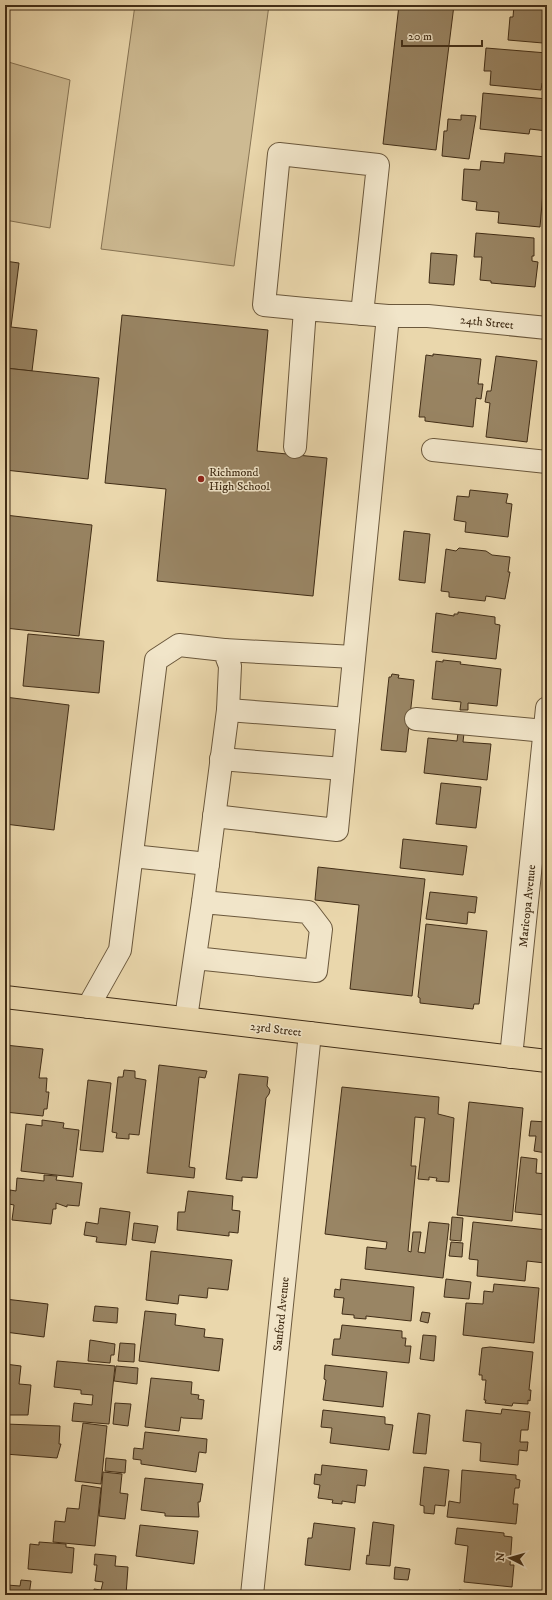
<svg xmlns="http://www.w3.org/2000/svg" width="552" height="1600" viewBox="0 0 552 1600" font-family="'IM FELL DW Pica',serif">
  <rect width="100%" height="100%" fill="#ead7ac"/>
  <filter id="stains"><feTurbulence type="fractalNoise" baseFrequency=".005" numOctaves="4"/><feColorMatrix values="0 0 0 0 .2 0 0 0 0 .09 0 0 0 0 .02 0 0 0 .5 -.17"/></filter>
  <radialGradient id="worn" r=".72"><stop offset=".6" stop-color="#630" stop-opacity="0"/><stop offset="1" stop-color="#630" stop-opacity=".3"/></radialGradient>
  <g fill="#cdba92" stroke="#877454">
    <path d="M135 5H269L234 266 101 249Z"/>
    <path d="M5 61 70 80 50 228 5 220Z"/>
  </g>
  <g fill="#998564" stroke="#412d16">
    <path d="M399 5H454L436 150 383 144Z"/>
    <path d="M514 5H547V33H544L543 43 508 40 510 17H513Z"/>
    <path d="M486 48 547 53V84L542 83 541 90 490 85 491 71H484Z"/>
    <path d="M483 93 547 99V131L530 129 529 134 480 129Z"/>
    <path d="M461 115 476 116 469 159 442 156 444 131H447L448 119 461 120Z"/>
    <path d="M505 153 546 157 540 227 498 223 499 212 476 210 477 202 462 200 464 169 480 170 481 161 504 163Z"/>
    <path d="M476 233 534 238V256H532V261L538 262 535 287 491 283V281L480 280 482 257H474Z"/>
    <path d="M431 253 457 255 454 285 429 283Z"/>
    <path d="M5 261 19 263 11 327 37 330 32 371 5 368Z"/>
    <path d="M122 315 268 330 257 451 327 458 313 596 157 581 166 489 105 483Z"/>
    <path d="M433 354 481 359 478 384H483L481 399 476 398 473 427 425 421V417H419L426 355 433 356Z"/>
    <path d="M496 356 537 361 527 442 486 437 490 403 485 402 487 391H491Z"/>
    <path d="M5 368 99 378 88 479 5 470Z"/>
    <path d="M470 490 508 494 506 503 512 504 508 537 465 532 466 522 454 520 457 496 469 497Z"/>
    <path d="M5 515 92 525 79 636 5 628Z"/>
    <path d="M404 531 430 534 425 583 399 580Z"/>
    <path d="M459 548 486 551 492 555 510 557 508 572H510L505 599 486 596 485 601 449 597V592L441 591 446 549 456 551Z"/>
    <path d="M458 612 495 617V624L500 625 496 659 432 652 436 613 454 616V614H458Z"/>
    <path d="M28 634 104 641 99 693 23 686Z"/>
    <path d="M443 660 461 662 460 664 501 669 497 706 468 703V710H460L461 702 432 699 436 661 443 662Z"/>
    <path d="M392 674 399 675 398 678 414 680 406 752 381 750 389 677H391Z"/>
    <path d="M5 697 69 705 54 830 5 824Z"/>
    <path d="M458 733H464L463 742 491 744 487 780 424 773 428 738 457 741Z"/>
    <path d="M441 783 481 787 476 828 436 824Z"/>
    <path d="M403 839 467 846 463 875 400 868Z"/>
    <path d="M318 867 425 879 412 996 350 989 359 905 315 900Z"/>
    <path d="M430 892 477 897 475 913 468 912 467 924 426 919Z"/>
    <path d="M426 924 487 931 479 1004H474L473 1009 420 1003V998L418 997Z"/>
    <path d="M5 1045 43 1049 39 1078H47L46 1092H49L47 1109H44L43 1116 5 1112V1083L8 1060H5Z"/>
    <path d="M159 1065 207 1071 205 1078 199 1077 189 1167 195 1168 194 1178 147 1173Z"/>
    <path d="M124 1070 135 1071V1078L146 1080 139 1135 129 1134V1139L116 1138 117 1133 112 1132 118 1077H123Z"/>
    <path d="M239 1074 268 1077 267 1086 270 1090 269 1094 266 1098 257 1178 242 1177V1181L226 1179Z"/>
    <path d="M88 1080 111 1083 103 1152 80 1150Z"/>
    <path d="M342 1087 439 1097 438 1114 454 1118 449 1182 436 1181 437 1178 429 1177V1180L418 1179 425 1118 415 1117 411 1166H416L408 1251 411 1252 413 1232H421L418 1252 425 1253 429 1222 449 1224 443 1278 365 1269 367 1247 386 1249 387 1242 325 1234Z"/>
    <path d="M469 1102 523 1108 512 1221 457 1215Z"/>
    <path d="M42 1120 64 1123 63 1128 79 1130 73 1177 21 1171 26 1124 42 1126Z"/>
    <path d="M531 1121 547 1122V1166H545L546 1153 534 1151 536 1136H529Z"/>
    <path d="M521 1157 537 1159 536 1173 547 1174 545 1215 515 1212Z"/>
    <path d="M44 1175 57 1176 56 1180 82 1183 79 1206 67 1205V1207L56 1203V1209H53L51 1224 12 1220 14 1205 9 1204 10 1190 16 1191 17 1178 44 1181Z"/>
    <path d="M188 1191 233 1196 232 1210 240 1211 238 1233 229 1232V1236L177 1230 178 1212H185Z"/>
    <path d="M100 1208 130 1212 126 1245 96 1242 97 1237 84 1235 86 1222 98 1224Z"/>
    <path d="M452 1217 463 1218 461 1241 450 1240Z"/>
    <path d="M473 1222 547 1230 545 1263 527 1261 525 1281 477 1276 478 1260 469 1259Z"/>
    <path d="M134 1223 158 1226 155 1243 132 1240Z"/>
    <path d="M451 1242 463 1243 462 1257 449 1256Z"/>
    <path d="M151 1251 232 1260 228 1290 208 1288 207 1298 179 1295 178 1304 146 1300Z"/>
    <path d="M341 1279 414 1287 411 1321 366 1316V1319L354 1318V1315L342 1314 344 1298 334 1297 335 1289 340 1290Z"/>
    <path d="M446 1279 471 1282 469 1299 444 1297Z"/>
    <path d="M494 1284 539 1288 534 1343 463 1335 466 1303 483 1304 484 1291 493 1292Z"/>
    <path d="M5 1299 48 1304 44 1337 5 1332Z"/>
    <path d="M95 1306 118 1308 117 1323 93 1321Z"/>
    <path d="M145 1311 176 1314 175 1325 205 1329 204 1337 223 1339 219 1371 139 1361Z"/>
    <path d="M422 1312 430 1313 428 1323 420 1321Z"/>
    <path d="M342 1325 402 1331V1338H406L405 1346H411L409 1363 332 1355 334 1339H340Z"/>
    <path d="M423 1335 436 1336 434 1361 420 1359Z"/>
    <path d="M90 1340 115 1344 114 1355H111L110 1363 88 1361Z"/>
    <path d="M120 1343 135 1344 134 1362 118 1361Z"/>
    <path d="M490 1347 533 1352 529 1390H531L530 1401 528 1400V1404L513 1403 512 1406 485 1403 486 1400H484L486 1380H482V1375H479L482 1348Z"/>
    <path d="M57 1361 115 1366 109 1424 72 1421 74 1403 92 1405 93 1395 81 1394V1390L54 1387Z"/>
    <path d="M5 1364 21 1366 19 1384 31 1385 28 1415H5Z"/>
    <path d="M325 1365 387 1372 383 1407 323 1400 326 1380 324 1379Z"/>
    <path d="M116 1366 138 1368 137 1384 114 1381Z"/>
    <path d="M151 1378 192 1382 191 1394 199 1395 198 1399 204 1400 202 1419 183 1418 181 1417 179 1431 145 1427Z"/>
    <path d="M115 1403 131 1404 128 1426 113 1424Z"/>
    <path d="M502 1409 530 1412 528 1430H521L520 1442H528L527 1451 519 1450 518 1465 480 1461 481 1443 463 1441 466 1410 501 1414Z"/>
    <path d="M323 1410 385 1417V1424L393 1425 389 1450 330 1443 332 1428 321 1427Z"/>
    <path d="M418 1413 430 1415 426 1454 413 1453Z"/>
    <path d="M83 1423 107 1426 101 1484 75 1481Z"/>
    <path d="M5 1424 60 1426 59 1444H61L57 1458 5 1454Z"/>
    <path d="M145 1432 207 1439 206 1453 199 1452 196 1472 141 1464V1460L133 1459 134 1448 143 1449Z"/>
    <path d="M106 1458 126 1460 125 1473 105 1471Z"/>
    <path d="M322 1465 367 1470 365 1486 357 1485 355 1503 342 1501V1504L332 1503 333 1500 318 1498 320 1485 314 1484 315 1474 321 1475Z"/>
    <path d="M424 1467 449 1470 445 1506 435 1505 434 1514 424 1513V1506L420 1505Z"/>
    <path d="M462 1470 516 1475V1479L520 1480 519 1488H515L513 1504H518L516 1524 447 1517 449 1501 460 1503Z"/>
    <path d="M103 1472 122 1474 120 1493 128 1494 125 1519 99 1516Z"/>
    <path d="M145 1478 203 1484 200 1502H198L199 1517 165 1516V1513L141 1510Z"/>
    <path d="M82 1485 101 1488 95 1546 53 1542 55 1521 65 1522 67 1508 79 1509Z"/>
    <path d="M373 1522 394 1525 390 1566 366 1564 367 1555 369 1556Z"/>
    <path d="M314 1523 355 1528 350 1570 305 1565 308 1538H312Z"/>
    <path d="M140 1525 198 1531 194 1564 136 1556Z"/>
    <path d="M457 1528 504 1533V1536L512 1537 510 1565H514L512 1587 464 1582 468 1546 455 1544Z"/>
    <path d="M39 1542 66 1544V1547L74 1548 72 1573 28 1569 30 1544 39 1545Z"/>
    <path d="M95 1554 116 1556 115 1566 128 1567 126 1595H94V1589L101 1590 103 1582 95 1581 97 1565H94Z"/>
    <path d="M395 1567 410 1569 408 1580 394 1579Z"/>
    <path d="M5 1580H8L7 1585 20 1586 21 1580 31 1581 29 1595H5Z"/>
    <path d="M459 1590 501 1595H459Z"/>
  </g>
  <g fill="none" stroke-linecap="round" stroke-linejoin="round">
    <defs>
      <g id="minor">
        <path d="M305 309 264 305 279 154 378 165 362 314"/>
        <path d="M295 447 305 309 388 316H428L547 328"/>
        <path d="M433 450 547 462"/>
        <path d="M224 650 354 657"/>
        <path d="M228 710 348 719"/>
        <path d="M416 719 545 731"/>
        <path d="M221 759 343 769"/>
        <path d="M214 816 337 830 388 316"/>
        <path d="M132 856 208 864"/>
        <path d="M88 1007 120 950 156 660 179 645 224 650 230 666 228 710 203 902"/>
        <path d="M186 1018 203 902 308 912 321 929 316 971 195 958"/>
        <path d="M511 1057 547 708"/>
        <path d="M252 1595 310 1033"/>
      </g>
      <path id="major" d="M5 997 547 1061"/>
    </defs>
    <use href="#minor" stroke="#6b583c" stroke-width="24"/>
    <use href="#major" stroke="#412d16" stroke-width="24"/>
    <use href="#minor" stroke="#f1e5c9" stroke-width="22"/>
    <use href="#major" stroke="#ead7ac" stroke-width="22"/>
  </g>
  <circle fill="#8f2418" stroke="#f1e5c9" stroke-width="1.5" cx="201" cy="479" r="4"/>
  <g text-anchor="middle" stroke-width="3" stroke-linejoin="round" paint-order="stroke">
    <g font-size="12" fill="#412d16" stroke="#f1e5c9">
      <text transform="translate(487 322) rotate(6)" y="4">24th Street</text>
      <text transform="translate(527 906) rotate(-84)" y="4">Maricopa Avenue</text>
      <text transform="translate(276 1029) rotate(7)" y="4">23rd Street</text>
      <text transform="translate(281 1314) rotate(-84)" y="4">Sanford Avenue</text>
    </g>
    <g font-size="12" fill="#412d16" stroke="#f1e5c9" text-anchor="start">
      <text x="209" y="476">Richmond<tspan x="209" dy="14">High School</tspan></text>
    </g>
  </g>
  <rect width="552" height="1600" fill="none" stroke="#ead7ac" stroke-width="20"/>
  <rect x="6" y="6" width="540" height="1588" fill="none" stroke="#412d16" stroke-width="2"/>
  <rect x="10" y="10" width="532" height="1580" fill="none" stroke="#412d16"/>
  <g transform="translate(510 1558) rotate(276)" stroke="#f1e5c9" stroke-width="3" paint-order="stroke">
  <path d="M0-3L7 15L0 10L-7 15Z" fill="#412d16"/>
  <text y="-6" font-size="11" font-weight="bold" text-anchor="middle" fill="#412d16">N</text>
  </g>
  <path d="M402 40v6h80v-6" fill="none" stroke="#412d16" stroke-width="2"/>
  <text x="408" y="40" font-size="12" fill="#412d16" stroke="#f1e5c9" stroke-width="3" paint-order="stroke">20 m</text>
  <rect width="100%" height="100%" filter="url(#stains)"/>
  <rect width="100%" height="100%" fill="url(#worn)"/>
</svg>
